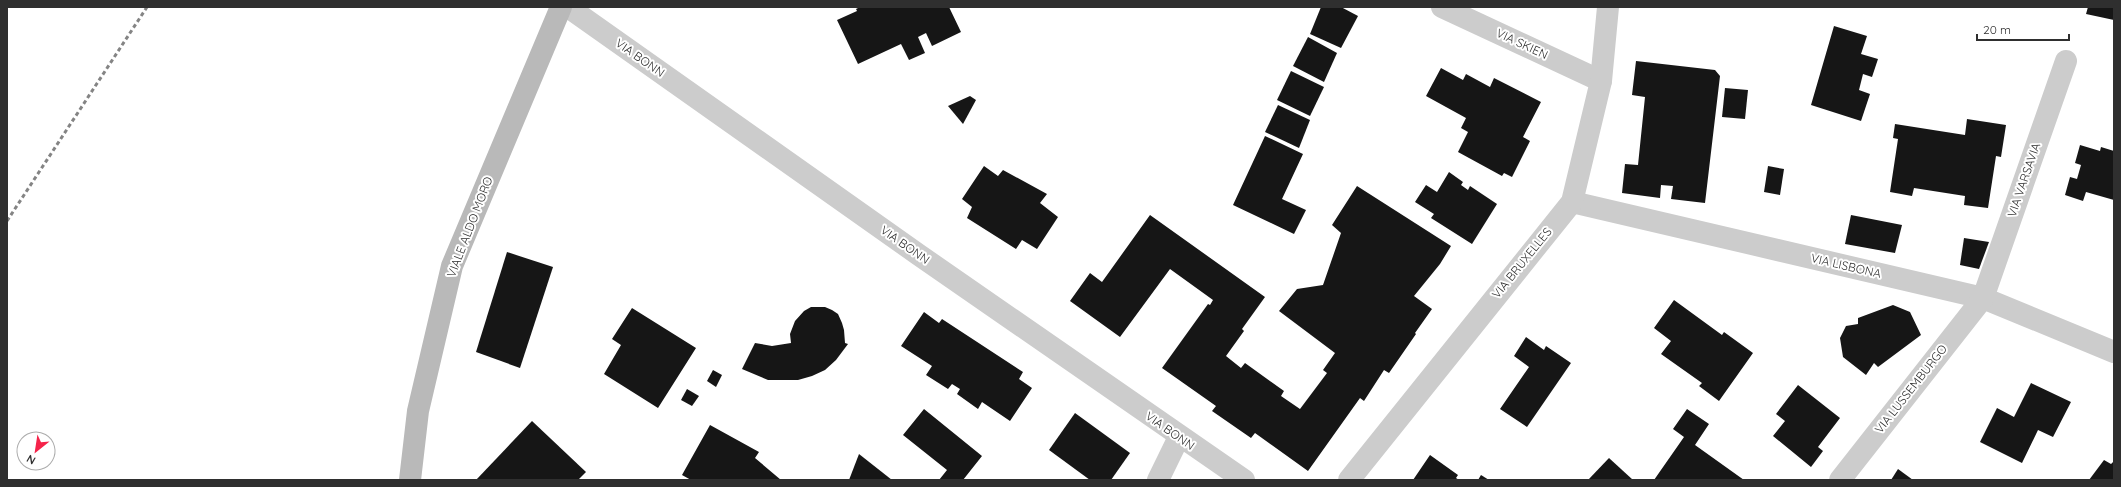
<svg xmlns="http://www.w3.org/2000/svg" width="2121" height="487" viewBox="0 0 2121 487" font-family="Quicksand,sans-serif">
  <rect width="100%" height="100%" fill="#fff"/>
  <g fill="#161616">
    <path d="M860 7H949L961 32 932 46 926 33 918 37 925 53 909 60 901 44 858 64 837 20 857 11 856 9Z"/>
    <path d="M1321 7H1341L1358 16 1341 48 1310 34Z"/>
    <path d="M2088 7H2114V20L2086 14Z"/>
    <path d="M1834 26 1867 36 1861 54 1878 59 1872 77 1863 74 1859 90 1870 94 1861 121 1811 105Z"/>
    <path d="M1308 37 1337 53 1324 82 1293 66Z"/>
    <path d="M1636 61 1715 70 1720 76 1705 203 1671 199 1673 186 1661 185 1660 198 1622 193 1625 164 1638 165 1645 97 1632 95Z"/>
    <path d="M1441 68 1463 80 1466 74 1490 87 1494 78 1541 102 1523 137 1530 141 1512 177 1504 173 1502 176 1458 152 1468 132 1461 128 1466 118 1426 96Z"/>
    <path d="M1291 71 1324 87 1310 116 1277 100Z"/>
    <path d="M1725 88 1748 90 1745 119 1722 117Z"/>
    <path d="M970 96 976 100 963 124 948 106Z"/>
    <path d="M1278 105 1310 120 1299 148 1265 132Z"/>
    <path d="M1967 119 2006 125 2001 157 1996 156 1988 208 1964 205 1965 196 1914 188 1912 196 1890 192 1898 139 1893 138 1895 124 1965 135Z"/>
    <path d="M1265 136 1303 154 1282 199 1306 210 1294 234 1233 205Z"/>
    <path d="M2080 145 2100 151 2101 147 2114 151V200L2086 192 2083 201 2065 195 2070 177 2077 179 2081 165 2075 163Z"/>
    <path d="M984 166 998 176 1003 170 1047 194 1040 203 1058 217 1037 249 1022 240 1016 249 967 218 972 207 962 199Z"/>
    <path d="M1768 166 1784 169 1780 195 1764 192Z"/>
    <path d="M1449 172 1463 182 1461 185 1468 190 1470 186 1497 204 1472 244 1431 218 1434 214 1415 202 1426 185 1437 192Z"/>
    <path d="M1357 186 1451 246 1440 264 1414 296 1432 309 1415 333 1416 334 1389 373 1384 370 1364 401 1360 398 1308 471 1255 433 1251 438 1212 411 1216 406 1162 368 1208 304 1210 305 1213 300 1170 269 1120 337 1070 301 1090 273 1102 282 1150 215 1265 297 1242 329 1244 331 1226 356 1241 368 1245 363 1284 391 1281 396 1300 409 1327 373 1323 370 1335 353 1279 311 1297 289 1323 285 1341 233 1332 225Z"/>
    <path d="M1851 215 1902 225 1895 253 1845 244Z"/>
    <path d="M1964 238 1989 242 1979 269 1960 265Z"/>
    <path d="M507 252 553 267 520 368 476 352Z"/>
    <path d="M1674 300 1722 335 1724 332 1753 353 1719 401 1699 386 1702 383 1661 354 1671 341 1654 328Z"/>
    <path d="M1893 305 1910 312 1921 335 1878 367 1874 363 1866 375 1843 357 1840 338 1846 326 1858 324V318Z"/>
    <path d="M811 307H825L832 310 838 314 842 323 844 330 845 343 848 344 836 360 825 370 812 376 798 380H768L742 369 755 343 772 346 791 343 790 334 795 321 804 311Z"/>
    <path d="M632 308 696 348 658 408 604 374 621 345 612 339Z"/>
    <path d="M924 312 939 323 942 319 1023 372 1019 379 1032 388 1010 421 982 402 978 409 957 394 960 389 952 384 948 389 926 375 932 366 901 346Z"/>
    <path d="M1526 337 1544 350 1546 346 1571 363 1527 427 1500 409 1529 367 1514 356Z"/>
    <path d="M713 370 722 375 716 387 707 381Z"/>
    <path d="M2031 383 2071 402 2053 437 2038 430 2022 463 1980 442 1997 408 2014 417Z"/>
    <path d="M1798 385 1840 418 1818 447 1823 451 1811 467 1773 436 1785 421 1776 414Z"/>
    <path d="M687 389 699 396 692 406 681 400Z"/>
    <path d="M924 409 982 456 963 480H939L947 470 903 435Z"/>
    <path d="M1687 409 1709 424 1695 445 1744 480H1654L1684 437 1673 429Z"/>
    <path d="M1075 413 1130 453 1111 480H1090L1049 450Z"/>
    <path d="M532 421 586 472 578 480H476Z"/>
    <path d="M710 425 759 452 755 458 781 480H691L682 475Z"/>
    <path d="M859 454 892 480H849Z"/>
    <path d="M1430 455 1458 475 1456 478 1459 480H1413Z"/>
    <path d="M1609 458 1633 480H1588Z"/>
    <path d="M2104 460 2111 464 2114 461V480H2089Z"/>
    <path d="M1898 469 1913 480H1891Z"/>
    <path d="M1481 475 1489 480H1478Z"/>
  </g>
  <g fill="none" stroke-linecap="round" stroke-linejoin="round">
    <g stroke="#ccc" stroke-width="22">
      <path d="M568 7 919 255 1244 480"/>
      <path d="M1442 7 1601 81"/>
      <path d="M1572 202 1983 298 2114 352"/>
      <path d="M1158 480 1179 437"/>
      <path d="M1349 480 1572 202 1601 81 1608 7"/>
      <path d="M1840 480 1983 298 2066 61"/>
    </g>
    <path stroke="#b9b9b9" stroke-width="22" d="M410 480 418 411 452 266 561 7"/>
    <path stroke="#848484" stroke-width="3" stroke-dasharray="4 3" stroke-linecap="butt" d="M7 221 147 7"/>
  </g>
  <g text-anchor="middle" stroke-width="4" stroke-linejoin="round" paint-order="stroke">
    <g font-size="12" fill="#2f2f2f" stroke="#fff">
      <text transform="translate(1522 44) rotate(25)" y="4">VIA SKIEN</text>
      <text transform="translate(640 58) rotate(35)" y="4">VIA BONN</text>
      <text transform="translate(2024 180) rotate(-71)" y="4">VIA VARSAVIA</text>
      <text transform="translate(470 227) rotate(-69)" y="4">VIALE ALDO MORO</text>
      <text transform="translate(905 245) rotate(35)" y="4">VIA BONN</text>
      <text transform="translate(1522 263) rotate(-51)" y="4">VIA BRUXELLES</text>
      <text transform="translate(1846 266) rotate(13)" y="4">VIA LISBONA</text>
      <text transform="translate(1911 389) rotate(-52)" y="4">VIA LUSSEMBURGO</text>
      <text transform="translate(1170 431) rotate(35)" y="4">VIA BONN</text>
    </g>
  </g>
  <rect width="2121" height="487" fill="none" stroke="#2f2f2f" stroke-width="16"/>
  <g transform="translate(36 451) rotate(210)"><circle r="19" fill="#ffffff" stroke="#acacac"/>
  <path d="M0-3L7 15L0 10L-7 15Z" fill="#f5234a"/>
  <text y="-6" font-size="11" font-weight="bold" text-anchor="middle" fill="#2f2f2f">N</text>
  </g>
  <path d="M1977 34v6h92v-6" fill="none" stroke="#2f2f2f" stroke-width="2"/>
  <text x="1983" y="34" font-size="12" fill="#2f2f2f" stroke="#ffffff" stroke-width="3" paint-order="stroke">20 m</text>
</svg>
